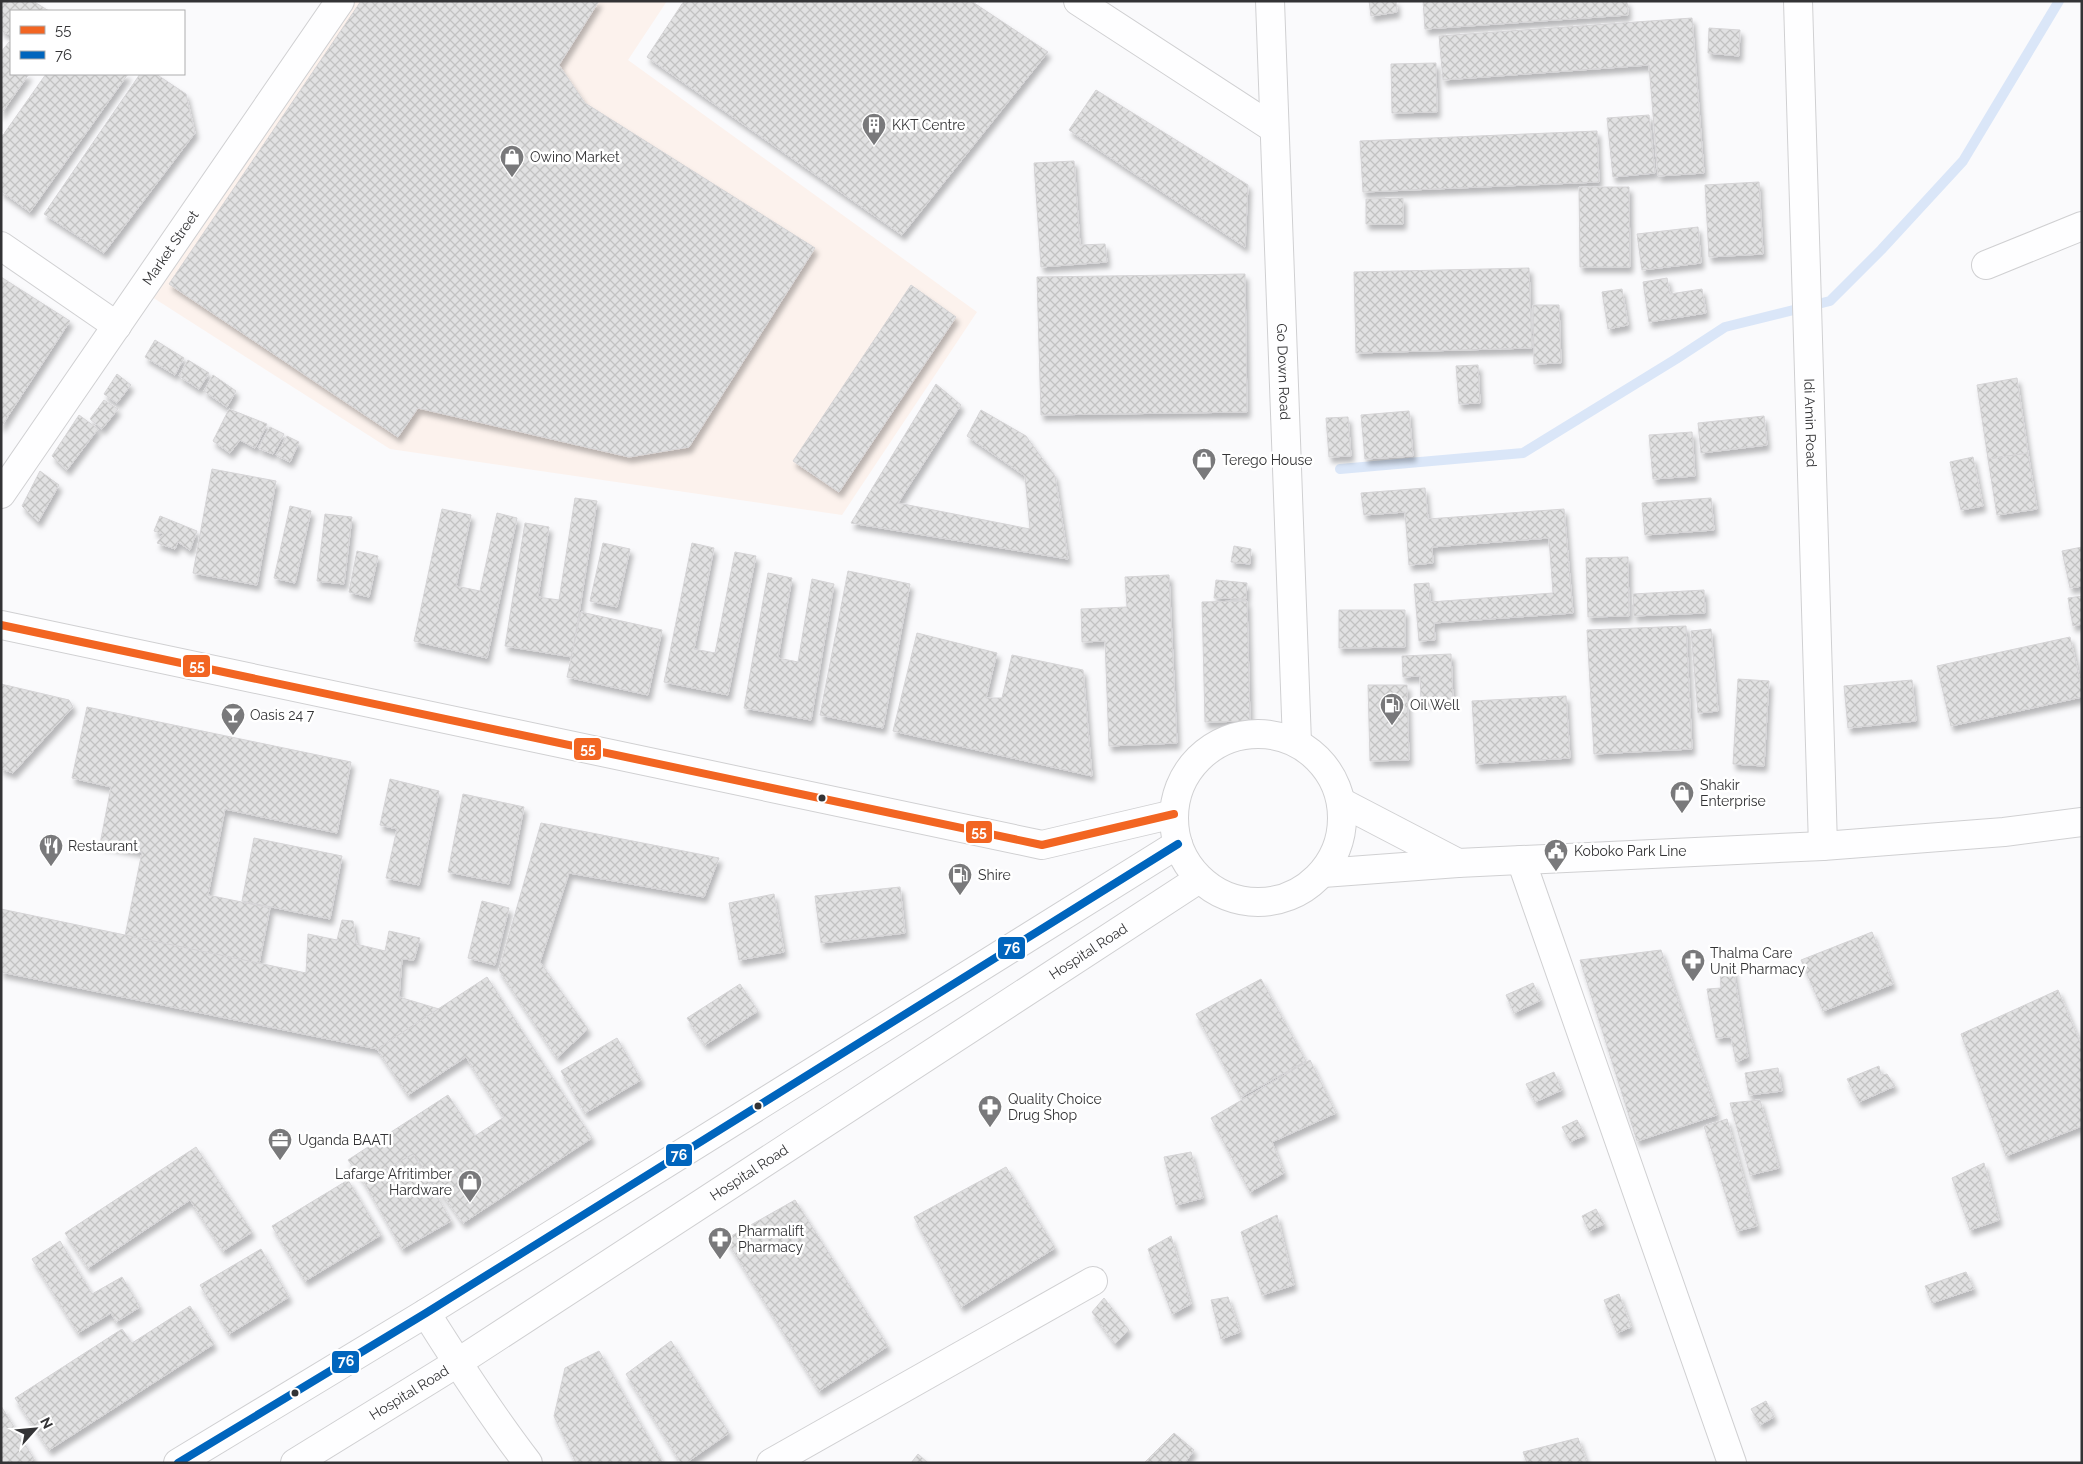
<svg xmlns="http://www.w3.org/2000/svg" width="2083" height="1464" viewBox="0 0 2083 1464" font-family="Raleway,sans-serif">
  <defs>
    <pattern id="building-cross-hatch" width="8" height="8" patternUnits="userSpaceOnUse" patternTransform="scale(1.25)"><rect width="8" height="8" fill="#e1e1e2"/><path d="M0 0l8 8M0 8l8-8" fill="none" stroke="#c2c2c2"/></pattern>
    <filter id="shadow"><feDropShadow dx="3" dy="5.5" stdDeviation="2.5" flood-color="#0004"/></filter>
  </defs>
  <rect width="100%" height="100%" fill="#fafafc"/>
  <path fill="#fcf2ed" d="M352 1H667L628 60 977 312 842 515 390 449 152 297Z"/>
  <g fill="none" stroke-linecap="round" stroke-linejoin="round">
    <path stroke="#dae6f8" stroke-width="10" d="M1340 469 1523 453 1676 359 1725 327 1830 301 1881 250 1963 161 2059 1"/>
  </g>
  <g fill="url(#building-cross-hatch)" stroke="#d5d4d6" filter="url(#shadow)">
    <path d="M1 1H33L49 11H11V36L1 30Z"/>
    <path d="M361 1H599L559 65 585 103 815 248 689 447 629 457 418 408 398 437 169 284Z"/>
    <path d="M684 1H971L1048 52 902 235 647 57Z"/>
    <path d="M1369 1H1396L1397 12 1371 16Z"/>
    <path d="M1423 1H1627L1628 15 1425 29Z"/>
    <path d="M1692 18 1704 173 1658 176 1649 65 1443 80 1439 36Z"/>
    <path d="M1709 28 1740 30 1739 56 1708 53Z"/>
    <path d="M9 42 11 44V74H29L1 114V52Z"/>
    <path d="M1436 63 1437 112 1392 113 1391 64Z"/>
    <path d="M46 74H128L30 212 1 191V138Z"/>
    <path d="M140 74H156L186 94 195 133 104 253 44 214Z"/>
    <path d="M1096 90 1248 185 1245 247 1069 130Z"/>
    <path d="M1649 115 1655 173 1613 177 1607 118Z"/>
    <path d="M1597 131 1599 182 1363 192 1360 141Z"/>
    <path d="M1074 161 1080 245 1105 244 1107 262 1041 267 1034 163Z"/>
    <path d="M1759 182 1763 254 1709 257 1705 185Z"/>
    <path d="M1579 187H1629L1630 267H1580Z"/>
    <path d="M1403 198V224H1366V199Z"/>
    <path d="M1698 227 1701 263 1642 270 1637 234Z"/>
    <path d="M1529 268 1532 348 1356 353 1354 272Z"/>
    <path d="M1245 274 1247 412 1041 415 1037 277Z"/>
    <path d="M1 277 70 321 1 427Z"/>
    <path d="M1667 278 1670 294 1702 289 1706 313 1649 322 1643 282Z"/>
    <path d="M911 285 956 317 839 492 793 461Z"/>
    <path d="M1622 289 1628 325 1608 329 1602 292Z"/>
    <path d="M1533 305H1559L1561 363 1534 364Z"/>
    <path d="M155 340 184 358 175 375 145 357Z"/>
    <path d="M188 360 209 373 199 389 179 376Z"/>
    <path d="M1478 365 1480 403 1459 404 1456 366Z"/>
    <path d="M117 374 131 385 117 403 104 394Z"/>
    <path d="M213 375 236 391 227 407 204 391Z"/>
    <path d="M2017 378 2028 453 1988 459 1977 385Z"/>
    <path d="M936 384 961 405 898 503 1030 529 1025 476 967 436 981 410 1026 436 1055 476 1068 559 851 523Z"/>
    <path d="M104 400 118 409 102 429 90 419Z"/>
    <path d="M229 409 267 424 255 448 240 440 230 453 213 441Z"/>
    <path d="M1409 411 1413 456 1365 459 1361 415Z"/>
    <path d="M79 415 98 429 67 470 52 456Z"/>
    <path d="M1764 416 1767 445 1701 453 1698 423Z"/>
    <path d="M1348 417 1351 456 1329 457 1326 418Z"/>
    <path d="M270 427 284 434 273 454 258 448Z"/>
    <path d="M1692 432 1695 476 1653 479 1649 435Z"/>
    <path d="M287 436 299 442 290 462 276 455Z"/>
    <path d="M2028 453 2037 509 1997 515 1988 459Z"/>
    <path d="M1973 457 1983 506 1961 510 1950 462Z"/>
    <path d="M212 469 276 481 257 585 193 573Z"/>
    <path d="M40 471 59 485 38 522 22 506Z"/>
    <path d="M1425 488 1428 519 1564 509 1573 613 1434 623 1435 640 1419 641 1414 584 1429 583 1430 602 1553 593 1549 538 1432 547 1433 563 1409 565 1405 512 1364 515 1361 493Z"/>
    <path d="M575 498 597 501 572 657 505 646 525 523 549 527 538 597 559 600Z"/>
    <path d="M1711 498 1714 530 1645 535 1642 503Z"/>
    <path d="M290 506 311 511 295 583 274 578Z"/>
    <path d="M442 509 471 515 456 586 480 591 497 513 517 518 487 658 414 641Z"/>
    <path d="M325 514 352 517 344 584 317 581Z"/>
    <path d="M160 516 197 531 190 550 178 542 175 549 157 543 163 534 154 531Z"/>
    <path d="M603 543 630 549 617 607 590 601Z"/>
    <path d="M692 543 714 548 694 649 715 653 735 552 756 556 728 695 664 682Z"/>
    <path d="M1234 546 1251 549 1250 564 1231 562Z"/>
    <path d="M2082 547V586L2070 588 2062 551Z"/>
    <path d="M357 551 378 556 369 597 349 592Z"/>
    <path d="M1628 557 1629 616 1588 617 1586 558Z"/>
    <path d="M848 571 910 584 883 728 820 715Z"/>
    <path d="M768 573 792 578 778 658 798 662 812 579 834 584 811 720 744 708Z"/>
    <path d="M1169 575 1177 743 1109 746 1105 641 1082 642 1081 609 1127 607 1125 577Z"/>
    <path d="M1216 580 1247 583 1246 599 1214 598Z"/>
    <path d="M1704 590 1705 613 1634 616 1633 594Z"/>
    <path d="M2082 596V624L2073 626 2068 598Z"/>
    <path d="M1247 601 1250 721 1205 722 1202 602Z"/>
    <path d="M1339 610H1405V647L1339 648Z"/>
    <path d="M581 612 662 630 648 695 567 677Z"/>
    <path d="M1686 626 1692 749 1594 754 1587 630Z"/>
    <path d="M1711 629 1718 711 1698 713 1691 631Z"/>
    <path d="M917 633 997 653 986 698H1002L1012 655 1083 670 1092 776 893 731Z"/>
    <path d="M2070 637 2082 689V697L1951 726 1937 666Z"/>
    <path d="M1451 654 1453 700 1421 702 1420 676 1403 677 1402 656Z"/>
    <path d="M1738 679 1769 681 1764 766 1733 764Z"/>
    <path d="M1912 680 1916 721 1848 728 1844 686Z"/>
    <path d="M1 684 69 700 73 707 13 773 1 769Z"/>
    <path d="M1368 685H1407L1409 760 1370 761Z"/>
    <path d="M1566 696 1570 758 1476 764 1472 701Z"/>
    <path d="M87 707 351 762 337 833 225 809 208 895 270 908 259 964 125 936 142 852 100 844 111 787 72 778Z"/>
    <path d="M390 779 439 791 419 885 386 878 397 829 380 825Z"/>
    <path d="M463 794 524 807 509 884 448 872Z"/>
    <path d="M541 823 719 858 704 897 569 873 540 962 588 1029 557 1058 499 970Z"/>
    <path d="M254 838 342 856 330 919 242 901Z"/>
    <path d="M900 887 905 933 821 943 815 896Z"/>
    <path d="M774 894 784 952 739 960 729 903Z"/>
    <path d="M482 901 509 908 495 965 468 958Z"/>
    <path d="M1 909 306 973 308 934 337 940 342 920 353 921 356 944 385 951 389 931 420 938 414 960 402 959 399 997 439 1009 377 1049 1 972Z"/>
    <path d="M1872 932 1893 984 1823 1011 1801 960Z"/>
    <path d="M1661 950 1717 1115 1637 1141 1580 960Z"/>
    <path d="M1733 968 1748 1057 1736 1062 1731 1037 1716 1038 1707 989 1721 988 1720 970Z"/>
    <path d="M487 977 592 1138 463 1223 413 1154 364 1182 348 1160 448 1095 475 1136 504 1117 466 1057 408 1095 377 1049Z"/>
    <path d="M1261 979 1306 1061 1241 1097 1196 1014Z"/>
    <path d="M1533 983 1541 1000 1514 1013 1506 995Z"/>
    <path d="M740 984 758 1011 705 1045 687 1018Z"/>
    <path d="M2058 990 2082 1047V1126L2006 1156 1961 1034Z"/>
    <path d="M617 1038 641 1080 585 1113 561 1071Z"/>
    <path d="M1310 1060 1336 1113 1272 1142 1284 1173 1250 1192 1211 1118Z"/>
    <path d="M1879 1066 1881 1075 1887 1074 1895 1086 1859 1102 1847 1079Z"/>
    <path d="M1778 1068 1782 1091 1749 1095 1745 1073Z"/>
    <path d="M1554 1072 1562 1090 1535 1102 1526 1084Z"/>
    <path d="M1760 1100 1779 1168 1750 1175 1730 1103Z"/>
    <path d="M1727 1119 1757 1226 1737 1231 1704 1126Z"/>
    <path d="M1577 1120 1585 1135 1570 1142 1562 1127Z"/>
    <path d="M196 1147 252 1232 223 1251 190 1200 88 1268 65 1233Z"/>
    <path d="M1191 1152 1203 1198 1176 1205 1164 1157Z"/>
    <path d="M413 1154 451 1221 402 1249 364 1182Z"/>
    <path d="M1984 1163 1999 1220 1970 1230 1952 1178Z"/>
    <path d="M1006 1167 1055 1248 961 1307 914 1217Z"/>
    <path d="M348 1180 381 1235 305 1281 272 1226Z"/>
    <path d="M795 1200 888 1346 819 1391 726 1239Z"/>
    <path d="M1596 1209 1604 1224 1589 1231 1582 1216Z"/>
    <path d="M1277 1215 1294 1285 1262 1295 1241 1232Z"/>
    <path d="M1171 1236 1191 1304 1172 1314 1148 1249Z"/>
    <path d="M60 1241 92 1294 122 1277 140 1307 116 1322 111 1313 78 1333 32 1259Z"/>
    <path d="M261 1249 289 1297 229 1334 200 1285Z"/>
    <path d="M1966 1272 1974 1289 1932 1303 1925 1286Z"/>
    <path d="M1619 1294 1631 1327 1617 1333 1604 1300Z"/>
    <path d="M1228 1297 1240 1332 1221 1339 1211 1300Z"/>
    <path d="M1104 1298 1129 1330 1115 1344 1092 1312Z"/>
    <path d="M190 1306 214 1344 49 1450 15 1398 122 1329 132 1343Z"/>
    <path d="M671 1341 729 1433 686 1463H681L626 1374Z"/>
    <path d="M599 1351 663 1463H576L554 1416 565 1368Z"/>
    <path d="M1766 1401 1774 1417 1760 1425 1751 1409Z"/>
    <path d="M1 1406 34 1459 28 1463H1Z"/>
    <path d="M1174 1433 1194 1450 1185 1463H1144Z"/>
    <path d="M1578 1438 1587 1463H1527L1523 1452Z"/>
    <path d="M918 1454 928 1463H911Z"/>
  </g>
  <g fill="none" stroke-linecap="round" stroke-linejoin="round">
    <defs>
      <g id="street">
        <path d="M1078 1 1273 128"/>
        <path id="s1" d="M1798 1 1823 846"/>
        <path d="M1 246 117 326"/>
        <path d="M1986 265 2082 226"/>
        <path id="s2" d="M1 494 340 1"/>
        <path d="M1521 860 1732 1463"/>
        <path d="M426 1313C458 1364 491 1415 528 1463"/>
        <path d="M771 1463 1093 1281"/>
      </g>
      <g id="secondary">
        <path id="s3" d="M1270 1 1297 743"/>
        <path d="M178 1463 426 1313 1178 844"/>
        <path id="s4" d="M295 1463 457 1363 1199 879"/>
      </g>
      <g id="primary">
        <path d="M1 625 1042 845 1174 814"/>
        <circle cx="1258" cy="818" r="84"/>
        <path d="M1341 802 1458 863"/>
        <path d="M1323 873 1458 863 1823 846 2004 832 2082 822"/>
      </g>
    </defs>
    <use href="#street" stroke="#d0d0d2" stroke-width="30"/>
    <use href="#secondary" stroke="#d0d0d2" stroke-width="30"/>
    <use href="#primary" stroke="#d0d0d2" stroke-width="30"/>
    <use href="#street" stroke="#fefeff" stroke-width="28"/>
    <use href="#secondary" stroke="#fefeff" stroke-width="28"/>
    <use href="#primary" stroke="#fefeff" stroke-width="28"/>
    <defs>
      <path id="bus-1" d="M1 625 1042 845 1174 814"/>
      <path id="bus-2" d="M178 1463 426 1313 1178 844"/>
    </defs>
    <use href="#bus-1" stroke="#fff" stroke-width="11"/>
    <use href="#bus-2" stroke="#fff" stroke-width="11"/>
    <use href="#bus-1" stroke="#f26522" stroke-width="8"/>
    <use href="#bus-2" stroke="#0065bd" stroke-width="8"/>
  </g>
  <defs>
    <symbol id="building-pin" viewBox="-11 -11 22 30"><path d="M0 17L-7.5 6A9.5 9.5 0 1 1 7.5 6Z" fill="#79797b" stroke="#fff"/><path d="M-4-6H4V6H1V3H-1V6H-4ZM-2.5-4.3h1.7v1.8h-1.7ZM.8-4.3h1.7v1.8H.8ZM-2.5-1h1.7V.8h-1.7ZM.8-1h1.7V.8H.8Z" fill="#fff"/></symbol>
    <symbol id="shop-pin" viewBox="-11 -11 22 30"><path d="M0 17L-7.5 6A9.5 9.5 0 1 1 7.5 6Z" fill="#79797b" stroke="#fff"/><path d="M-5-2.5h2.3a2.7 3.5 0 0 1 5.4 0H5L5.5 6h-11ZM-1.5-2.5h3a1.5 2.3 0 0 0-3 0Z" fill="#fff"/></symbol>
    <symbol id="fuel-pin" viewBox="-11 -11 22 30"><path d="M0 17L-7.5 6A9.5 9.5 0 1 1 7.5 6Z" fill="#79797b" stroke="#fff"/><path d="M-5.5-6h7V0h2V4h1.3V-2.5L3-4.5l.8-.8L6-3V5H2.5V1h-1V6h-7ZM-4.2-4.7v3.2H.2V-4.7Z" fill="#fff"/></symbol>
    <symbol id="bar-pin" viewBox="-11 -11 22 30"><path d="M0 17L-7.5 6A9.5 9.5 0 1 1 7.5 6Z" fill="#79797b" stroke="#fff"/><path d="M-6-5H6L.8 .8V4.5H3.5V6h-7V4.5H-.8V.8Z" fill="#fff"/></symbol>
    <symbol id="restaurant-pin" viewBox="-11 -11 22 30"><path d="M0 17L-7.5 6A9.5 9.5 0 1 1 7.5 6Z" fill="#79797b" stroke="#fff"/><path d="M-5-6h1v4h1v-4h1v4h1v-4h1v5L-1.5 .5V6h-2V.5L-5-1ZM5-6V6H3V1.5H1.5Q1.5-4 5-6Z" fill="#fff"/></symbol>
    <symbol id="civic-pin" viewBox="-11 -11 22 30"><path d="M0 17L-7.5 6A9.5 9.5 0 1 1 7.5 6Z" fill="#79797b" stroke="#fff"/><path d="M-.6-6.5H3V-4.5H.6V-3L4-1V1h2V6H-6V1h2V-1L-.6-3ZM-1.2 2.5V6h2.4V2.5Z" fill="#fff"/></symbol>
    <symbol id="pharmacy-pin" viewBox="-11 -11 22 30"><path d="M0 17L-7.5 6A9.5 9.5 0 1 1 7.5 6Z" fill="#79797b" stroke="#fff"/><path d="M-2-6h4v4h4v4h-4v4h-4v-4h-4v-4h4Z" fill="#fff"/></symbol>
    <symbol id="office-pin" viewBox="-11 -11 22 30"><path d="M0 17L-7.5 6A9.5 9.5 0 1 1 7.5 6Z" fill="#79797b" stroke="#fff"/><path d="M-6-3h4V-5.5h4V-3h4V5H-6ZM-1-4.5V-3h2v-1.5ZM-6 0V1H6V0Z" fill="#fff"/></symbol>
  </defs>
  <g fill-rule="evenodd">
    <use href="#building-pin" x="860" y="111" width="28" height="38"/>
    <use href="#shop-pin" x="498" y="143" width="28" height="38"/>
    <use href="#shop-pin" x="1190" y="446" width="28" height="38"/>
    <use href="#fuel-pin" x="1378" y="691" width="28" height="38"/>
    <use href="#bar-pin" x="219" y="701" width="28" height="38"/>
    <use href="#shop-pin" x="1668" y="779" width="28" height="38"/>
    <use href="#restaurant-pin" x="37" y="832" width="28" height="38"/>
    <use href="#civic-pin" x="1542" y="837" width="28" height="38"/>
    <use href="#fuel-pin" x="946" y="861" width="28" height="38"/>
    <use href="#pharmacy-pin" x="1679" y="947" width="28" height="38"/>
    <use href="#pharmacy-pin" x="976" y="1093" width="28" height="38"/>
    <use href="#office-pin" x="266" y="1126" width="28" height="38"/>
    <use href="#shop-pin" x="456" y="1168" width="28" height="38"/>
    <use href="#pharmacy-pin" x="706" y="1225" width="28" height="38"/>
  </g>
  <g fill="#333335" stroke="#fff" stroke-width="2">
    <circle cx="822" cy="798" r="4.5"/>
    <circle cx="758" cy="1106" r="4.5"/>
    <circle cx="295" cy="1393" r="4.5"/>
  </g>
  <g text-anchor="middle" stroke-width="5" stroke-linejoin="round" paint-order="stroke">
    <g font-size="14" fill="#333335" stroke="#fff" text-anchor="start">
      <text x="892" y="130">KKT Centre</text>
      <text x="530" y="162">Owino Market</text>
      <text x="1222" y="465">Terego House</text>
      <text x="1410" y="710">Oil Well</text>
      <text x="250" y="720">Oasis 24 7</text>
      <text x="1700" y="790">Shakir<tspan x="1700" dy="16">Enterprise</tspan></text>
      <text x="68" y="851">Restaurant</text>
      <text x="1574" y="856">Koboko Park Line</text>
      <text x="978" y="880">Shire</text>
      <text x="1710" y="958">Thalma Care<tspan x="1710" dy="16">Unit Pharmacy</tspan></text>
      <text x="1008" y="1104">Quality Choice<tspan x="1008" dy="16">Drug Shop</tspan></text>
      <text x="298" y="1145">Uganda BAATI</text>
      <text x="452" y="1179" text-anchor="end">Lafarge Afritimber<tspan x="452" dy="16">Hardware</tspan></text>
      <text x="738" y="1236">Pharmalift<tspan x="738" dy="16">Pharmacy</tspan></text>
    </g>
    <g font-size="14" fill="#333335" stroke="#fff">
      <text dy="5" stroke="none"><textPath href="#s2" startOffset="299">Market Street</textPath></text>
      <text dy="5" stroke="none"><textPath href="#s3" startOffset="371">Go Down Road</textPath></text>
      <text dy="5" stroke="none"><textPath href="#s1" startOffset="422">Idi Amin Road</textPath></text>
      <text dy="5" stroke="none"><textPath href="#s4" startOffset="944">Hospital Road</textPath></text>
      <text dy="5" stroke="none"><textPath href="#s4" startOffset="539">Hospital Road</textPath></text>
      <text dy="5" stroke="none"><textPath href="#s4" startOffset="134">Hospital Road</textPath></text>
    </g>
  </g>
  <g stroke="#fff" stroke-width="2">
    <rect x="182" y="654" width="29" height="24" rx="5" fill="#f26522"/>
    <rect x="573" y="737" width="29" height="24" rx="5" fill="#f26522"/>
    <rect x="965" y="820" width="28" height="24" rx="5" fill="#f26522"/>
    <rect x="997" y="936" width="29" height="24" rx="5" fill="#0065bd"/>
    <rect x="665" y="1143" width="28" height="24" rx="5" fill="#0065bd"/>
    <rect x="331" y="1350" width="29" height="24" rx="5" fill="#0065bd"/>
  </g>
  <g font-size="14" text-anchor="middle" font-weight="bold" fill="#fff">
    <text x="197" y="671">55</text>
    <text x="588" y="754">55</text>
    <text x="979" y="837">55</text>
    <text x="1012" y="953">76</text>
    <text x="679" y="1160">76</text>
    <text x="346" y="1366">76</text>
  </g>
  <rect width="2083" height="1464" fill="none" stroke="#333335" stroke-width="5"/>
  <rect x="10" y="10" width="175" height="65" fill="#ffffff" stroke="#adadae"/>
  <rect x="20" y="26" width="25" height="8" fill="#f26522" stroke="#adadae"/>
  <text x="55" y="35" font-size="15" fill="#333335">55</text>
  <rect x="20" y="51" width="25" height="8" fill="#0065bd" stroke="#adadae"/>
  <text x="55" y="60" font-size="15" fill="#333335">76</text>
  <g transform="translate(35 1429) rotate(63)" stroke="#ffffff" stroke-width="4" paint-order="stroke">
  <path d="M0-4L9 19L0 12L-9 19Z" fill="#333335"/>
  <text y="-8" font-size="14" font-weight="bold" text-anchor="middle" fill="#333335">N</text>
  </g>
</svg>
